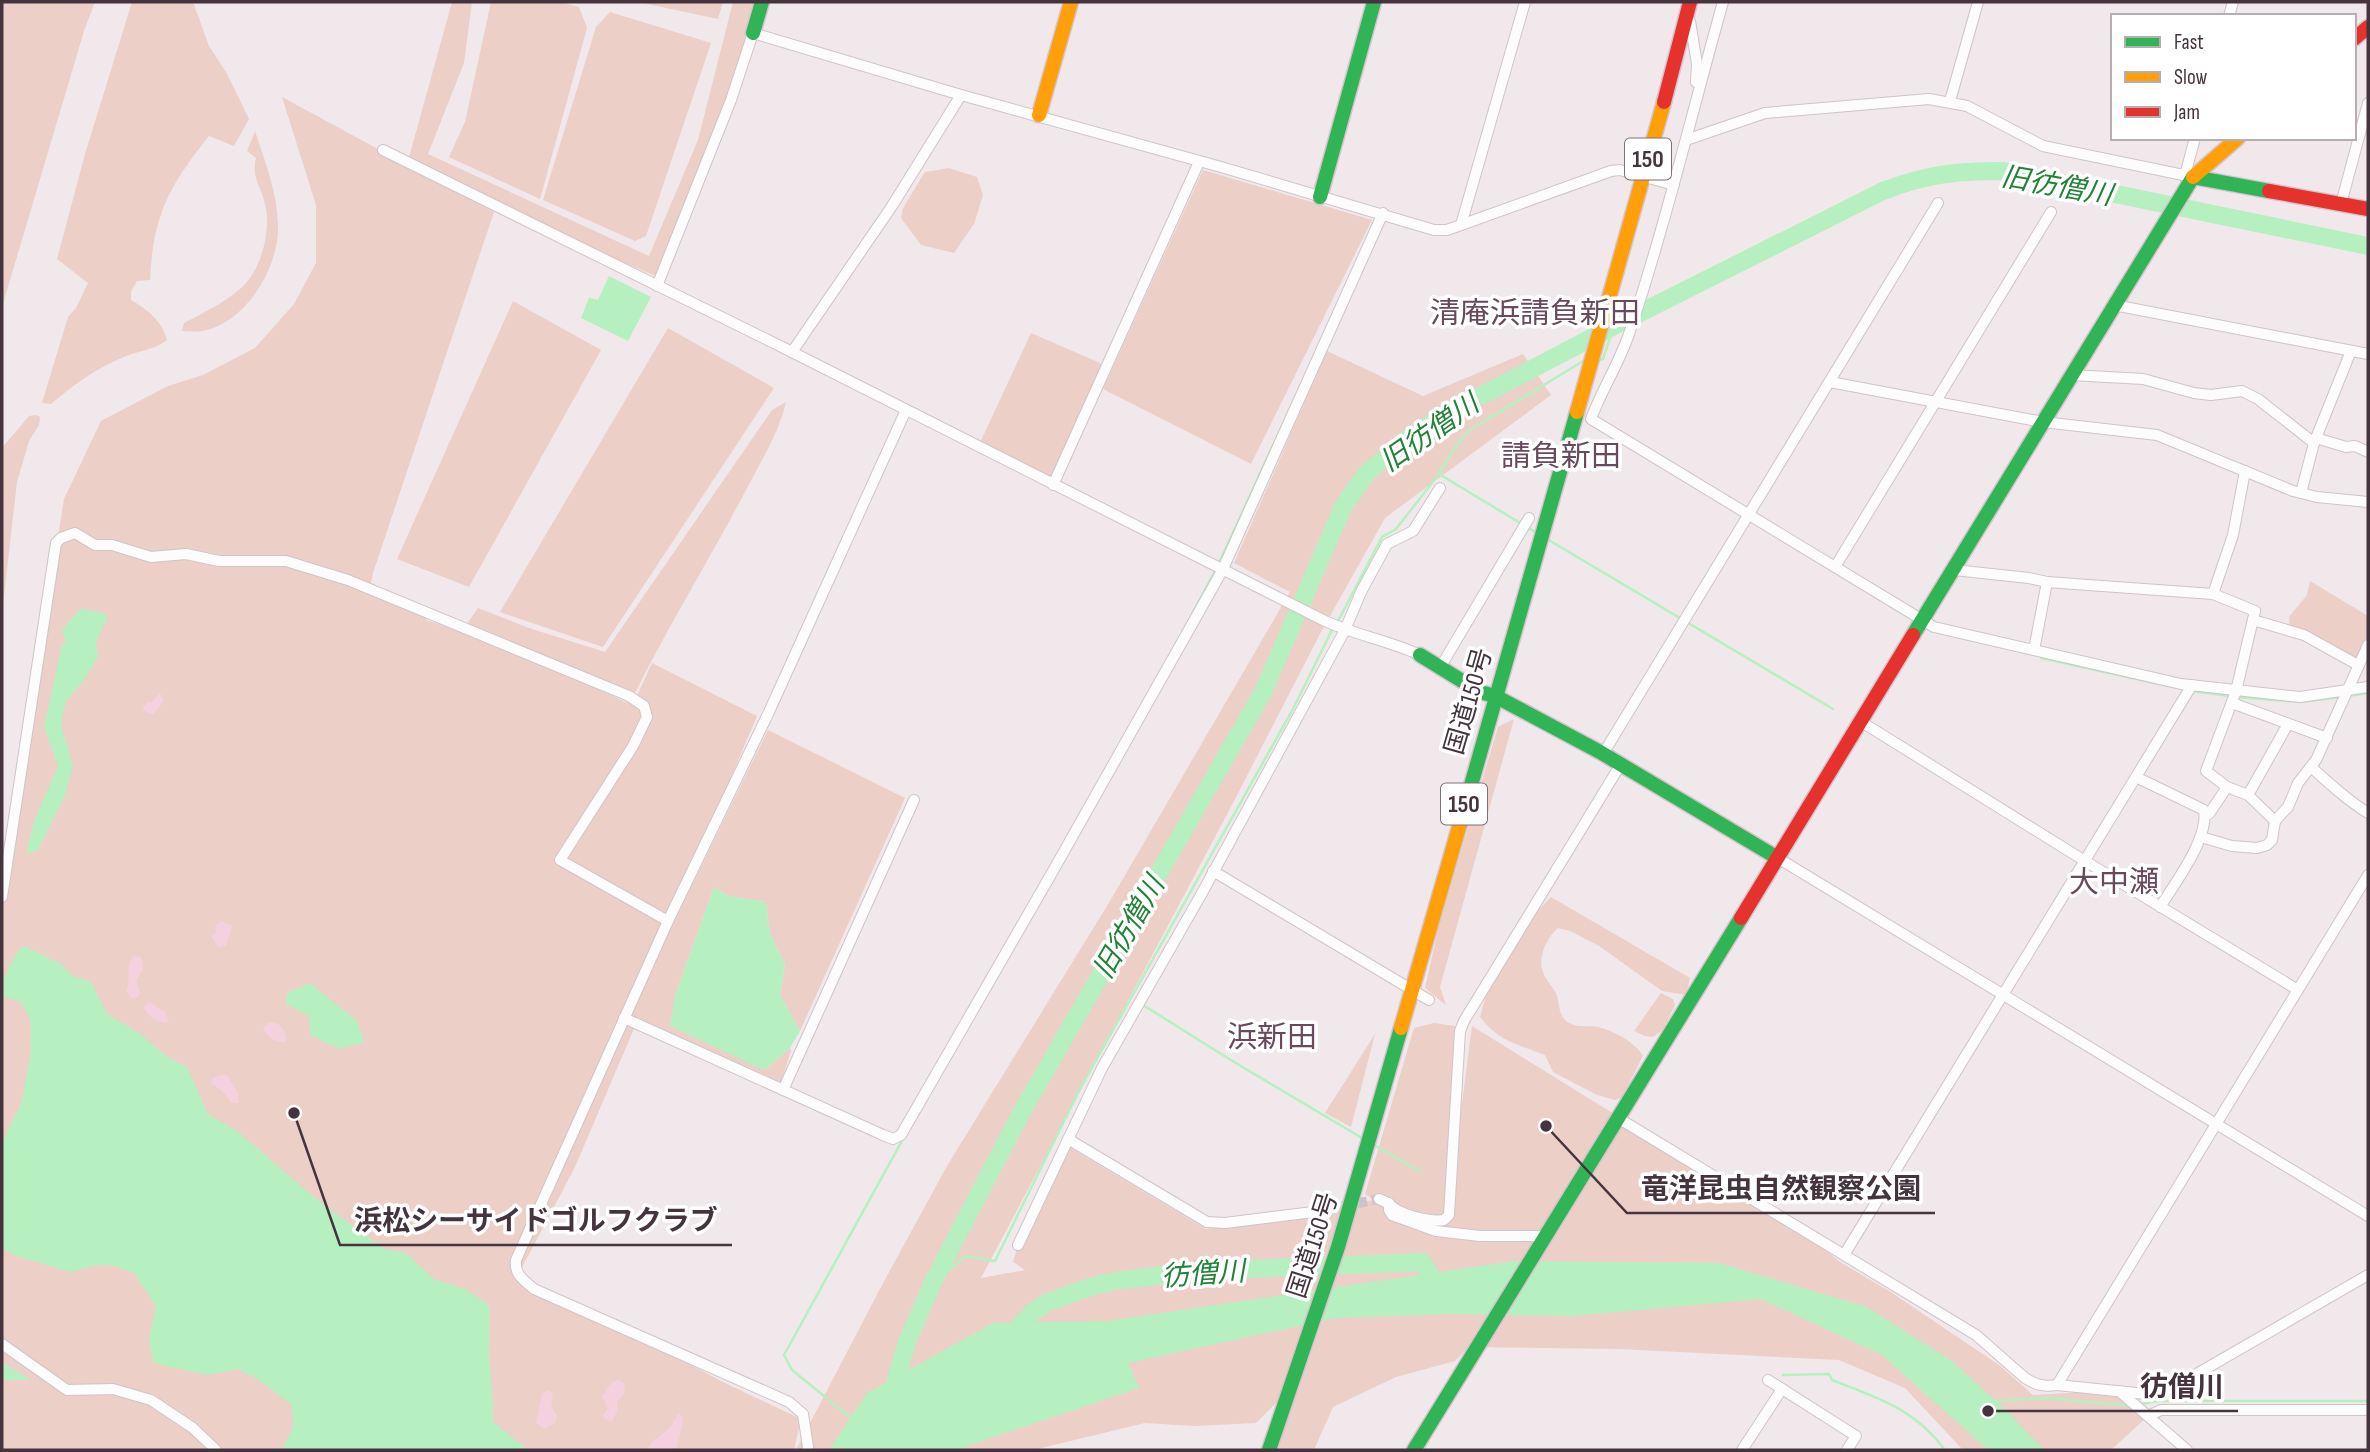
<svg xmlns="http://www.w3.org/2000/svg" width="2370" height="1452" viewBox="0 0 2370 1452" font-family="'Sofia Sans Condensed','Noto Sans JP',sans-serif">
  <rect width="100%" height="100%" fill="#f0e8eb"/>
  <g fill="#eccfc7">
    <path d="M2 2H95L84 31 2 307Z"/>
    <path d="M132 2H193L209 46 227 74 249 119 234 146 209 136C169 186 153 215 150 280L137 281 131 291V300C148 310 162 321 167 340 154 350 141 350 126 356 97 368 74 384 51 404L42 403 68 317 76 308 88 283 57 259 85 154Z"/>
    <path d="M452 2H472L464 63 428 154 649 256 698 140 733 2H759L746 55 656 276 535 226 408 161Z"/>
    <path d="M491 2H560L579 7 587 28 540 199 449 157 465 122Z"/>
    <path d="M638 2H723L718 19Z"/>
    <path d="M610 12 711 43 646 236 635 241 543 200 596 27Z"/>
    <path d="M282 97 494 212 373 573 369 593 426 618V620L509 648 464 628 478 608 529 628 605 652 772 410 786 402C779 433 761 461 746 490 710 559 668 626 633 697L531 657 625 702 635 700 652 663 757 716 660 945 697 875 768 730 905 798 800 1031 780 995 785 964 770 934 766 902 728 896 714 887 675 996 671 1024 764 1070 790 1048 791 1051 780 1085 636 1024 575 1167 518 1275 727 1384 801 1419 794 1450H2V892L64 499 101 421 168 386 203 375 255 348 294 304 316 263V205Z"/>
    <path d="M255 131C265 162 277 191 278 224 280 266 247 322 203 331 197 332 189 331 182 331L184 323C203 313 224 303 240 289 261 272 272 229 265 204 261 185 251 178 256 158L247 151Z"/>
    <path d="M949 168 977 177 983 195 974 224 954 253 921 245 901 218 903 208 925 172Z"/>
    <path d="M1203 170 1372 220 1251 464 1103 389Z"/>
    <path d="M513 301 601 350 469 587 397 559Z"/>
    <path d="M668 328 774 388 603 647 500 612Z"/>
    <path d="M1031 333 1107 366 1053 485 978 447Z"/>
    <path d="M1327 351 1423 396 1523 354 1551 395 1385 518 1321 632 1233 803 981 1278 1025 1270 1013 1262 1018 1245 1069 1147 1206 1229 1374 1200 1365 1194 1414 1028 1434 1023 1462 1027 1447 1219 1472 1026 1795 1226 1840 1262 1889 1291 1999 1365 2033 1395 2119 1390 2148 1416 2111 1450H1963L1905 1388 1839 1360 1620 1349 1469 1347 1455 1361 1396 1377 1333 1407 1314 1450H1277L1296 1396 1276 1403 1256 1423 1195 1426 1145 1423 1033 1450H796L882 1285 947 1166 1110 901 1290 592 1234 563Z"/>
    <path d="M36 415 40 417 39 425 29 441 17 482 2 613V448L29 416Z"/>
    <path d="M2310 581 2368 616V643L2356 663 2290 631 2289 617 2307 595Z"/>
    <path d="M1514 719 1440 987 1446 1005 1425 988 1438 930 1498 727Z"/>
    <path d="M1551 897 1690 978 1686 995 1662 991 1599 946 1570 931 1558 928C1547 937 1537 958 1543 972 1546 981 1554 987 1557 996 1560 1005 1558 1013 1566 1021 1576 1029 1587 1025 1598 1027 1614 1031 1635 1042 1643 1056L1622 1097 1615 1100 1597 1095 1553 1072 1545 1055C1518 1044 1499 1042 1480 1017L1487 991 1521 928Z"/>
    <path d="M1661 993 1673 999 1675 1005 1663 1030 1653 1037 1645 1036 1634 1031Z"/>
    <path d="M1375 1034 1351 1127 1325 1113Z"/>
  </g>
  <g fill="#f5d0df">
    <path d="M160 693 164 701 153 715 142 710 148 701 151 703Z"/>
    <path d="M221 921 232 926 226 946 218 947 211 936 216 933 215 926Z"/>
    <path d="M134 956 141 957 143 969 136 981 140 992 138 997 132 999 126 991C132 976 124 969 134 956Z"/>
    <path d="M149 1002 165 1012 169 1022C159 1024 148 1017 144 1007Z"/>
    <path d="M269 1022C282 1022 285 1031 286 1042 276 1044 267 1037 263 1028Z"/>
    <path d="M220 1075H227L238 1093 239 1103H232L222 1091 211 1083 213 1078Z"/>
    <path d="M618 1379 625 1384 624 1394 617 1402V1411L612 1422 602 1417 608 1408 602 1397 608 1386Z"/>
    <path d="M549 1390 553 1395 551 1406 557 1416 555 1423 544 1429 536 1423 542 1393Z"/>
    <path d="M678 1413 684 1418 677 1447 669 1450H647C655 1433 670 1436 678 1413Z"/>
  </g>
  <g fill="#b6f0c1">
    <path d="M609 276 651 297 628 341 581 318 589 298 598 300Z"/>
    <path d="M81 608 108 615 96 643 98 657 83 681 66 701 61 725 73 765 65 795 38 850 26 854 34 821 58 766 44 727 62 644 66 642 62 630Z"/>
    <path d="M714 887 728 896 766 902 770 934 785 964 780 995 800 1031 790 1048 764 1070 670 1026 675 996Z"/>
    <path d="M24 946 61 964 73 976 91 982 107 1014 142 1035 167 1057 187 1067 208 1114 237 1131 315 1198 384 1249 406 1253 434 1279 465 1289 489 1305C491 1322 488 1338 489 1355 491 1378 493 1400 493 1422L528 1450H282C291 1427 297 1433 291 1404L257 1379 238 1369 207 1375 153 1363 149 1339 156 1306 134 1273 110 1265H96L71 1272 16 1256 2 1248V1143L22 1101 31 1050 30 1019 21 1002 2 996V981L19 949Z"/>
    <path d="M310 983 357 1021 364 1042 340 1049 310 1035 309 1016 286 1004 287 993Z"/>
    <path d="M1514 1261 1719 1263 1867 1307 1953 1362 2008 1412 2044 1450H1988L1882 1355 1761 1299 1572 1316 1448 1314 1336 1318 1128 1363 1139 1388 955 1450H829L867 1393 993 1323 1107 1321Z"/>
    <path d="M2 1362 31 1380H2Z"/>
  </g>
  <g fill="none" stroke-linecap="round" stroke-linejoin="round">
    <g stroke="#b6f0c1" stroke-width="2.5">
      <path d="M1598 360 1603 359 1614 326"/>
      <path d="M1439 474 1535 532"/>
      <path d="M1547 539 1833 709"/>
      <path d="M1219 563 1301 384"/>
      <path d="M1337 623 1382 537 1396 529 1439 474 1452 452 1468 431 1585 360"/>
      <path d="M1183 631 1216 569"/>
      <path d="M2041 658 2168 686"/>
      <path d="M2191 691 2230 696"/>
      <path d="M2348 696 2368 693"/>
      <path d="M2236 697 2301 702 2341 697"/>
      <path d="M1143 1005 1234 1062 1362 1138"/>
      <path d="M1374 1145 1421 1172"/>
      <path d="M932 1284 966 1256 995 1261 1080 1089 1293 709 1333 628"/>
      <path d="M1783 1375 1829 1374 1832 1380C1878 1398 1915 1409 1945 1450"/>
      <path d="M1995 1401 2049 1398 2131 1406"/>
      <path d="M2141 1404 2157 1401H2368"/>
      <path d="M851 1418 792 1370 784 1355 903 1139"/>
    </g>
    <g stroke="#b6f0c1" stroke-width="18">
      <path d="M1006 1339 1033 1312 1046 1303 1090 1287 1115 1281 1195 1271 1422 1262 1439 1290"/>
      <path d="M891 1397 907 1342 932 1284 1020 1115 1263 692 1343 507 1367 473 1407 439 1452 411 1614 326 1883 191C1927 174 1957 171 2004 171L2368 246"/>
    </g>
    <path stroke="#cec4c8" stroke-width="10" stroke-dasharray="10 5" stroke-linecap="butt" d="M1313 1212 1379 1199"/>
    <defs>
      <g id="street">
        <path d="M1723 2C1692 112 1666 223 1630 331 1620 362 1602 389 1591 419L1934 627 2181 684 2300 697 2368 687"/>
        <path d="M2229 16 2233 2"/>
        <path d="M1690 21 1697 64 1696 82"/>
        <path d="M1950 101 1978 2"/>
        <path d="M1686 140 1765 113 1929 99 1967 106 2043 146 2193 177"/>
        <path d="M383 150 786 349 1323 620C1354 635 1388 640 1420 655"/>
        <path d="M2185 175 2195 138"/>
        <path d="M2341 204 2368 103"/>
        <path d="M1461 225 1525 2"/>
        <path d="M657 286 731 100 753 33 961 95 1221 167 1434 230H1447L1611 171 1620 170 1674 185"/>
        <path d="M2114 305 2368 354"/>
        <path d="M792 352 892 206 961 95"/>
        <path d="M2071 375 2143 379 2194 393 2211 395 2242 391 2258 399 2314 443"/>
        <path d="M1830 382 2043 422 2157 435 2293 491 2317 497 2368 502"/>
        <path d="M2316 438 2346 447 2355 446 2368 452"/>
        <path d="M1053 485 1199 162"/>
        <path d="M2301 493 2314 443 2351 351"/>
        <path d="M1835 567 2051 212"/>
        <path d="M1954 570 2029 578 2047 582 2213 594 2255 611 2236 691 2206 771 2227 787 2248 795 2288 724"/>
        <path d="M2213 594 2233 535 2245 471"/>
        <path d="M2253 620 2304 635 2358 665"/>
        <path d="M2034 650 2047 582"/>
        <path d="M1441 666 1529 518"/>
        <path d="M2232 703 2327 738"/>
        <path d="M1860 721 2085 861 2298 990"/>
        <path d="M1603 754 1938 203"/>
        <path d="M2311 767C2330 784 2347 800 2368 813"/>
        <path d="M2136 777 2204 810C2209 839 2175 883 2160 907"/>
        <path d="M2248 795 2275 821"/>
        <path d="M2205 814H2209L2227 787"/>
        <path d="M2201 837 2232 846 2257 848 2267 845 2272 840 2275 821 2288 807 2298 783 2316 760 2368 645"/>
        <path d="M1776 857 2368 1216"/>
        <path d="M1213 871 1429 1000"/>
        <path d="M2 897 56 543 61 538 75 533 95 545H112L151 557 186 554 219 561H286L348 580 629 696 644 706 647 717 633 746 560 860 668 921"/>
        <path d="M624 1018 883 1135 893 1139 901 1135 1053 871 1222 571 1383 213"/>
        <path d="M783 1090 914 800"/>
        <path d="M1618 1118 1976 1335 2025 1378C2036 1385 2044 1387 2057 1385L2146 1394 2167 1391 2368 1275"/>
        <path d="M1068 1139 1207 1222 1225 1223 1313 1212"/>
        <path d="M1379 1199C1388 1202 1391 1207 1399 1211 1411 1217 1431 1222 1444 1220L1449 1215 1460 1031 1464 1021 1621 764"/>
        <path d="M1389 1203V1210L1392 1215 1436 1231 1480 1236H1547"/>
        <path d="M1018 1245 1102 1068 1202 893 1345 630 1361 592 1387 544 1413 531 1440 488"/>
        <path d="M1844 1255 2192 685"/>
        <path d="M2 1344 67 1390 113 1389 151 1400 193 1428 216 1450"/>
        <path d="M1768 1380 1856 1436 1847 1450"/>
        <path d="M2057 1385 2368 875"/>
        <path d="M2119 1391 2187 1450"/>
        <path d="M2148 1416 2161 1410H2368"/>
        <path d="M807 1450 808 1447 803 1414 789 1402 534 1289C524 1280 514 1275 516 1260L668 921 768 714 906 410"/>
        <path d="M1742 1450 1782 1389"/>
      </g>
      <g id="fast">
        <path d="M753 33 762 2"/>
        <path d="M1320 197 1374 2"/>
        <path d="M1913 635 2193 177 2269 191"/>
        <path d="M1420 655 1480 692 1495 696 1600 752 1776 857"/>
        <path d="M1460 824 1577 412"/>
        <path d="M1269 1450 1338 1247 1401 1028"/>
        <path d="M1414 1450 1741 918"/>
      </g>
      <g id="slow">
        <path d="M1039 115 1071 2"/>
        <path d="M2193 177 2238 138"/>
        <path d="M1577 412 1664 102"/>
        <path d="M1401 1028 1460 824"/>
      </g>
      <g id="jam">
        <path d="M2354 39 2368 27"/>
        <path d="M1664 102 1690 2"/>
        <path d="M2269 191 2368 209"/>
        <path d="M1741 918 1913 635"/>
      </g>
    </defs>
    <use href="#street" stroke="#cec4c9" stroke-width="12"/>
    <use href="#fast" stroke="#d5c4cb" stroke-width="17"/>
    <use href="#slow" stroke="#d5c4cb" stroke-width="17"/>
    <use href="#jam" stroke="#d5c4cb" stroke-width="17"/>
    <use href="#street" stroke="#fdfcfc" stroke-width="10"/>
    <use href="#fast" stroke="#30b455" stroke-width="14"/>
    <use href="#slow" stroke="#ff9f0a" stroke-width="14"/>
    <use href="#jam" stroke="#e5322d" stroke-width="14"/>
  </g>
  <g text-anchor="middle" stroke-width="7" stroke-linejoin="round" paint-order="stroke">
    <g fill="#fff" stroke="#7d7178" stroke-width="2">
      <rect x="1625" y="138.5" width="46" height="41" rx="5"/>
      <rect x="1441" y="783.5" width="46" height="41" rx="5"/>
    </g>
    <g font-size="24" font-weight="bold" fill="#45343e">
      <text x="1648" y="167">150</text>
      <text x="1464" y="812">150</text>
    </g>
    <g font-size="26" fill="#45343e" stroke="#fff">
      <text transform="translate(1468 701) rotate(-74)" y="9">国道150号</text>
      <text transform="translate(1312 1245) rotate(-72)" y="9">国道150号</text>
    </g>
    <g font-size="28" font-style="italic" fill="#228338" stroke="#fff">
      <text transform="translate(2057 185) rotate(10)" y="10">旧彷僧川</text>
      <text transform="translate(1429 432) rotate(-35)" y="10">旧彷僧川</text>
      <text transform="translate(1128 927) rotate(-60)" y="10">旧彷僧川</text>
      <text transform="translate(1203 1273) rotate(-4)" y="10">彷僧川</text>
    </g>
    <g font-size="30" fill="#684a5c" stroke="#fff">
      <text x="1535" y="323">清庵浜請負新田</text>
      <text x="1561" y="466">請負新田</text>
      <text x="2114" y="892">大中瀬</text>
      <text x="1272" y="1047">浜新田</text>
    </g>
  </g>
  <path fill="none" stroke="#45343e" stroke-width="2.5" d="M1546 1126L1627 1213H1935M294 1113L340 1245H732M1988 1411L2126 1411H2238"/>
  <g fill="#45343e" stroke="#fff" stroke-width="2.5">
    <circle cx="1546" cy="1126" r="7"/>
    <circle cx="294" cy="1113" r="7"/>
    <circle cx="1988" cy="1411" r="7"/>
  </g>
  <g font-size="28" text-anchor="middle" font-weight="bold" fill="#45343e" stroke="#fff" stroke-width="7" stroke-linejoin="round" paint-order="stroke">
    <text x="1781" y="1198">竜洋昆虫自然観察公園</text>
    <text x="536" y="1230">浜松シーサイドゴルフクラブ</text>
    <text x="2182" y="1396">彷僧川</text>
  </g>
  <rect width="2370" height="1452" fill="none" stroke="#45343e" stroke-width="7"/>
  <rect x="2111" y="14" width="245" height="126" fill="#ffffff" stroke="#b5aeb2" stroke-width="2"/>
  <rect x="2125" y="37" width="35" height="10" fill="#30b455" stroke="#b5aeb2" stroke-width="2"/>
  <text x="2174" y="49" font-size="21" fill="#45343e">Fast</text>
  <rect x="2125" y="72" width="35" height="10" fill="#ff9f0a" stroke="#b5aeb2" stroke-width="2"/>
  <text x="2174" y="84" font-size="21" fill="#45343e">Slow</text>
  <rect x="2125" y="107" width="35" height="10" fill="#e5322d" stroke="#b5aeb2" stroke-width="2"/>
  <text x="2174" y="119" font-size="21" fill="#45343e">Jam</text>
</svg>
